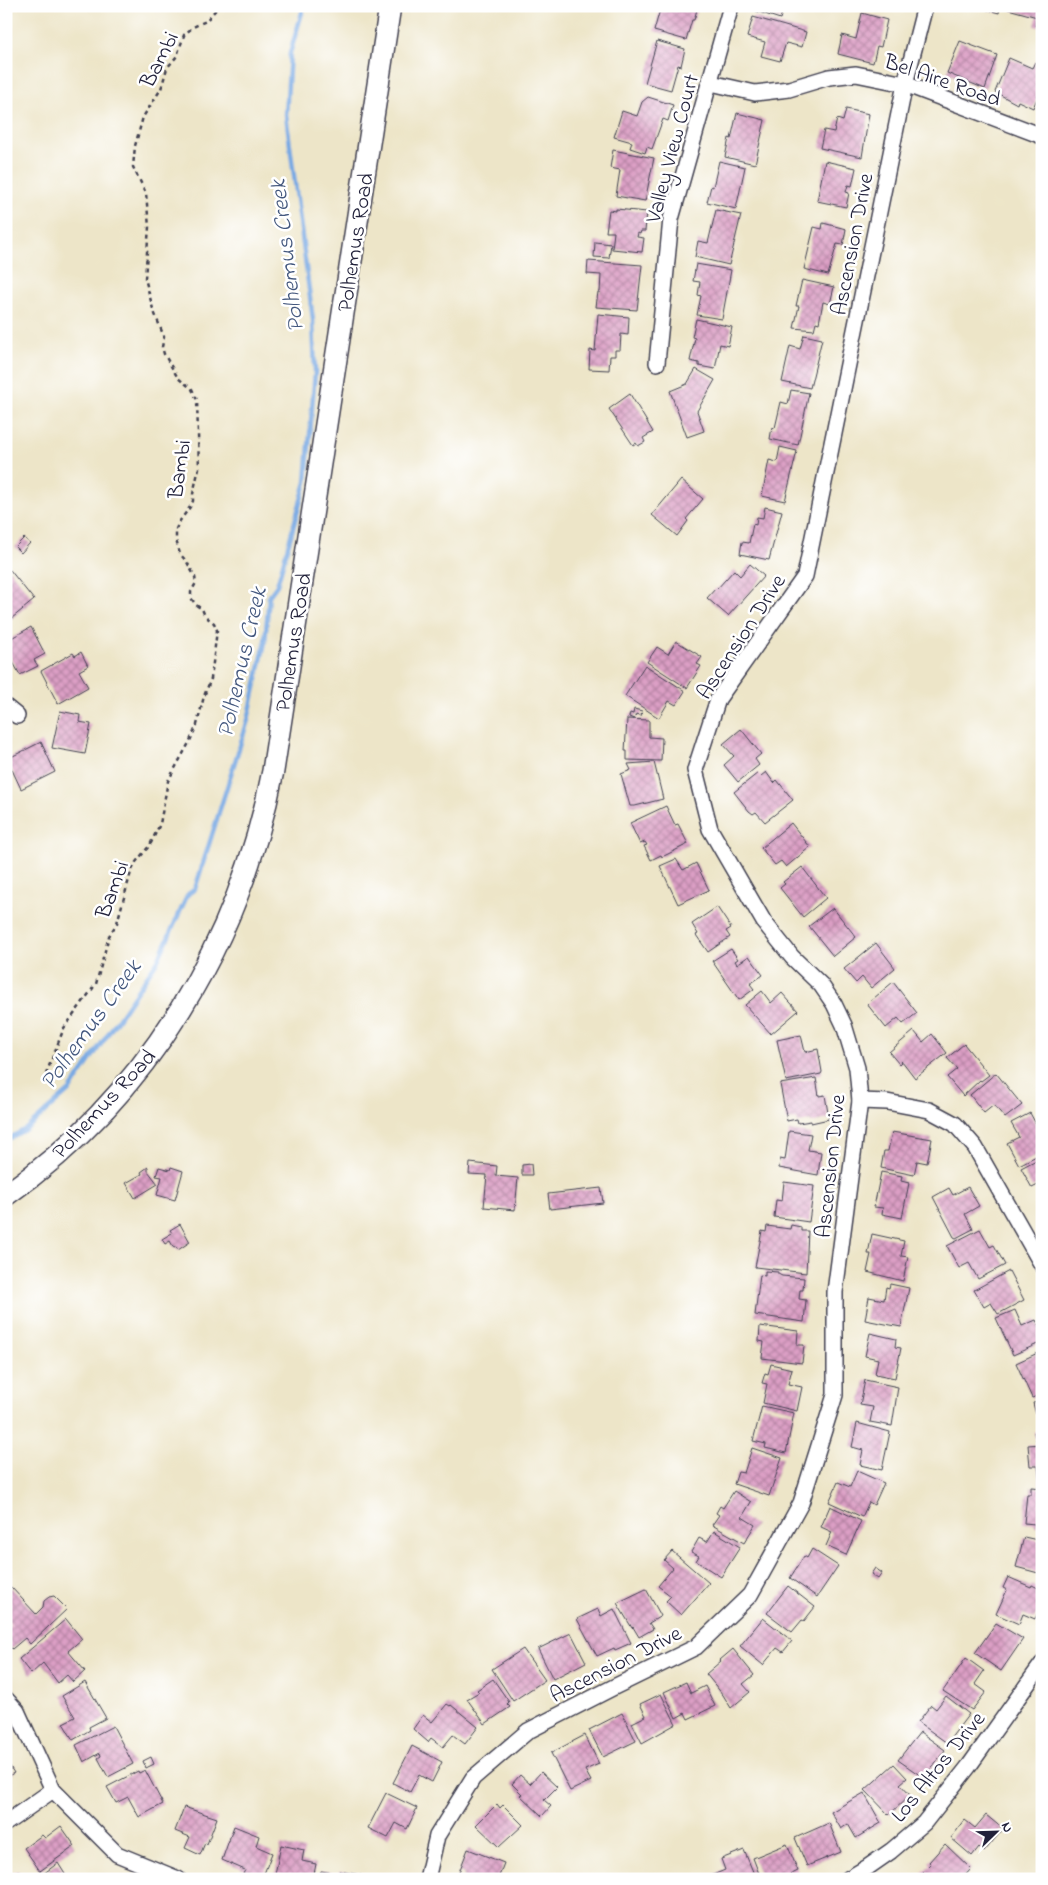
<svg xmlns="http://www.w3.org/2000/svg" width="1048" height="1885" viewBox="0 0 1048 1885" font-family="'Indie Flower',sans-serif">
  <defs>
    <pattern id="building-cross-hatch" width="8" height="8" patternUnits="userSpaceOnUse" patternTransform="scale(1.25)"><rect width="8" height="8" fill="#dc9fc5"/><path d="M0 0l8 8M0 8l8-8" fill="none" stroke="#b281a1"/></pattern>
  </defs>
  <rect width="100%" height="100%" fill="#fff"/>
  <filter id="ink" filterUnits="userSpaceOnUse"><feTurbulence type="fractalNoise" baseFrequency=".02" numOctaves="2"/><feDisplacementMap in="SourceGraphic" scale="10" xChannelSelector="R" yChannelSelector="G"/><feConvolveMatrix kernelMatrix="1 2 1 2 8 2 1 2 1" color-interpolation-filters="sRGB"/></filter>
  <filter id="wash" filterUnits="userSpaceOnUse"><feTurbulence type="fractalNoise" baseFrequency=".0096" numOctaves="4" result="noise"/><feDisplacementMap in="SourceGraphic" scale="20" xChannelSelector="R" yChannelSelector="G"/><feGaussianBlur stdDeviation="1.12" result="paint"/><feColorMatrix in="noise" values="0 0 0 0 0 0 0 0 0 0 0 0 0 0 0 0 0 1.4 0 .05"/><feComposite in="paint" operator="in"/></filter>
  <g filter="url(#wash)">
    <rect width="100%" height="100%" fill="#ede5c8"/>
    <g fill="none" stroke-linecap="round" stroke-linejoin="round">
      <path stroke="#78a9e3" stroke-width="4.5" d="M6 1140 26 1129 70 1090 158 960 188 894 195 889 248 720 265 642 269 596 277 585 306 482 315 372 313 320 286 115 290 53 304 6"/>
    </g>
    <g id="blocks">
      <g fill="url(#building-cross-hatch)">
        <path d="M661 6H698L694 20H692L686 40 654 31Z"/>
        <path d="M758 6H784L780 19 756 11Z"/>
        <path d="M986 6H1000L999 13 985 9Z"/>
        <path d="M1009 6H1042V28L1035 26 1037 17 1008 9Z"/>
        <path d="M862 13 887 20 881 47 877 46 873 63 838 54 842 35 856 39Z"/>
        <path d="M753 17 806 32 802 47 786 43 780 61 761 56 765 42 747 37Z"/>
        <path d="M657 41 685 49 681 66 678 65 671 90 645 83Z"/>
        <path d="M960 41 997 55 985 89 947 73Z"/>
        <path d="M1009 58 1032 68 1035 62 1042 65V87L1033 108 1018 101 1017 104 995 92Z"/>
        <path d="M648 97 673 105 668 121 663 119 652 149 647 147 645 153 630 148 632 142 614 137 622 111 637 116 642 102Z"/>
        <path d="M846 109 869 114 862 157 820 148 824 130 834 132 837 119 843 121Z"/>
        <path d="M737 113 765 120 755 164 725 157 729 138 731 139Z"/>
        <path d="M613 150 654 158 645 201 616 196 620 170 610 168Z"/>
        <path d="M719 161 745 167 736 209 707 202 711 186 713 187Z"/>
        <path d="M825 161 856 168 852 186 848 185 846 192 849 193 846 207 817 201Z"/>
        <path d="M616 209 647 212 645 231H641L640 234 638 233 637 237 644 238 642 252 612 249 614 232H606L609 210 616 211Z"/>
        <path d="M716 210 741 215 729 265 695 257 698 241 708 243Z"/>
        <path d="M823 223 846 229 843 245 837 244 828 275 804 269 814 227 822 229Z"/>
        <path d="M595 242 611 244 609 258 594 257Z"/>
        <path d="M588 261 642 265 637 310 596 307 598 292H600L601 275 587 274Z"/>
        <path d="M696 264 731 270 722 319 697 315 701 296 698 295 700 282 693 281Z"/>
        <path d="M802 280 834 287 830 304 823 302 819 323 816 322 814 330 794 328 799 306H796Z"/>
        <path d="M598 314 629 317 628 335 621 334 620 350H615V356H610L609 370 589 369 590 350 595 351Z"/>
        <path d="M696 319 732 327 728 346 720 344 715 369 699 366V363L690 361 695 338 692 337Z"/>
        <path d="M804 335 822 339 810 388 782 382 790 346 800 349Z"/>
        <path d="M696 369 715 380 697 411 704 431 687 437 670 391 687 384Z"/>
        <path d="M791 390 809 393 798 445 770 439 772 427 775 428 781 402 788 404Z"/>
        <path d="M630 394 653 432 643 438 645 442 638 446 636 443 633 445 609 409Z"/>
        <path d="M780 447 797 451 785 501 762 496 769 460 777 462Z"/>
        <path d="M681 480 703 499 686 519 688 521 677 536 652 515Z"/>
        <path d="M765 507 782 511 769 560 740 554 742 542 749 543 753 524 756 525 757 517 763 518Z"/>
        <path d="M24 538 30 543 21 553 15 547Z"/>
        <path d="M750 564 764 576 728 616 707 598 716 588 717 589 734 570 740 576Z"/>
        <path d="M10 570 34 600 6 623V573Z"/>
        <path d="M31 627 45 654 34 660 38 666 20 675 8 653 6 654V641Z"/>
        <path d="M676 641 702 657 697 664 701 666 687 688 647 662 657 647 668 654Z"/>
        <path d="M81 652 88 666 79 671 88 687 58 704 41 671 73 653 75 656Z"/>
        <path d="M645 665 685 691 676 705 669 701 659 718 625 696Z"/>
        <path d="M634 709 642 711 641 716 636 714 634 719 629 717 630 713 633 714Z"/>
        <path d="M60 711 80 715 79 722 91 724 85 754 52 748Z"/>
        <path d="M627 719 649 720V737L662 738 661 761 627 760V751H625Z"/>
        <path d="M741 729 761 754 755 759 759 765 738 782 724 765 734 756 723 744Z"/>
        <path d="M41 742 55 772 21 789 7 759Z"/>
        <path d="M654 762 663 799 635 806H630L621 774 631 770 628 764Z"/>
        <path d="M766 772 774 783 777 780 793 800 765 822 756 812 753 814 749 811 734 792 758 773 761 776Z"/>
        <path d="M666 806 675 825 678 824 688 844 662 857 661 855 651 860 644 846 647 845 645 842 640 844 630 823Z"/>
        <path d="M791 823 810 847 786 867 781 861 775 865 761 848Z"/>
        <path d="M676 859 683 870 696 863 709 890 678 904 660 866Z"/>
        <path d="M802 867 826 898 803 917 780 888 785 884 783 882Z"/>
        <path d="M717 907 731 928 726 931 730 937 708 952 696 935 698 934 692 924Z"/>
        <path d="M833 908 856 937 833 956 809 926Z"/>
        <path d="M876 943 895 968 871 988 862 977 856 983 844 969Z"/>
        <path d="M731 949 738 959 735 961 737 964 749 956 763 975 750 984 754 989 739 1000 712 961Z"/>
        <path d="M893 982 917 1013 903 1024 898 1018 886 1028 867 1004Z"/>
        <path d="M762 991 771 1003 782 993 798 1011 771 1034 745 1005Z"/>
        <path d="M914 1031 923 1042 932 1034 947 1053 915 1078 902 1061 899 1064 889 1052Z"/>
        <path d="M801 1035 805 1052 818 1049 822 1072 821 1074 786 1081 777 1040Z"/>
        <path d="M964 1044 989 1075 981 1081 980 1080 963 1096 947 1077 957 1069 947 1058Z"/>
        <path d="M996 1073 1022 1105 1005 1118 994 1105 984 1113 970 1095Z"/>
        <path d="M816 1078 819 1096 825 1095 829 1119 811 1123V1121L798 1123 797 1119 787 1121 780 1084Z"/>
        <path d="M1030 1113 1042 1135V1153L1019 1165 1007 1143 1019 1137 1011 1123Z"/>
        <path d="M789 1131 811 1134 808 1150 821 1152 818 1175 779 1168 780 1159 785 1160Z"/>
        <path d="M892 1132 932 1139 927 1163 917 1161 914 1175 881 1168 884 1151H888Z"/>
        <path d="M1042 1157V1183L1032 1188 1021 1168Z"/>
        <path d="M470 1163 497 1166 496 1176 518 1178 515 1210 484 1207 487 1175 469 1174Z"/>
        <path d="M531 1164 532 1175H522V1165Z"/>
        <path d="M148 1167V1171L158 1184 135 1198 126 1183 142 1174 141 1172Z"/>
        <path d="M159 1167 170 1170 171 1167 183 1171 175 1200 157 1195 162 1177 156 1176Z"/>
        <path d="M881 1172 902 1176 901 1181 909 1183 902 1218 882 1214 883 1208 874 1207Z"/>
        <path d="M784 1182 814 1186 809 1222 774 1217 776 1200 782 1201Z"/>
        <path d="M968 1187 979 1206 965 1214 973 1229 956 1238 954 1237 933 1197 949 1188 953 1195Z"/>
        <path d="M601 1188 603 1203 550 1209 548 1194Z"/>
        <path d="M180 1224 190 1242 178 1250 176 1247 174 1248 170 1241 165 1244 162 1239 172 1233 170 1230Z"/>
        <path d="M791 1225 801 1227V1231H808L806 1273 755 1267 762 1231 766 1232 767 1226 790 1229Z"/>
        <path d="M980 1229 990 1247 994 1245 1005 1265 978 1279 969 1263 959 1268 947 1246Z"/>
        <path d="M872 1234 904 1241 901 1256 908 1257 903 1281 867 1272 871 1254H868Z"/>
        <path d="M765 1271 778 1272V1274L782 1276 804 1278 803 1290H800L799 1299 806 1300 804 1322 755 1315 760 1275 765 1276Z"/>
        <path d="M1009 1271 1024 1300 998 1314 991 1303 984 1307 974 1290Z"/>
        <path d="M890 1284 909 1288 901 1327 865 1320 869 1297 884 1300 886 1287 889 1288Z"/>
        <path d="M1015 1310 1022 1326 1036 1320 1042 1333V1342L1013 1355 996 1318Z"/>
        <path d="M760 1326 798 1331 797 1345H804L802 1363 762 1358 764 1342 759 1341Z"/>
        <path d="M870 1333 896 1339 895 1347 901 1348 895 1378 875 1374 878 1359 865 1356Z"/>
        <path d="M1042 1351V1394L1032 1398 1016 1363Z"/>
        <path d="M771 1364 792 1369 788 1384 802 1387 797 1411 763 1403 767 1384 762 1383 765 1373 768 1374Z"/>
        <path d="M865 1380 898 1387 892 1426 870 1422 873 1407 860 1405Z"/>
        <path d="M1042 1401V1438L1036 1440 1034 1432 1040 1430 1033 1403Z"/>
        <path d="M762 1406 794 1413 786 1453 765 1448 766 1444 753 1441Z"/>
        <path d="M857 1423 890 1432 882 1470 860 1465 863 1450 852 1447Z"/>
        <path d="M1042 1444V1485H1040L1038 1466H1030L1028 1445Z"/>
        <path d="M752 1448 782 1458 769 1496 734 1484 738 1472 744 1473Z"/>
        <path d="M857 1471 884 1483 874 1505 869 1502 862 1517 829 1502 838 1482 850 1487Z"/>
        <path d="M1031 1487 1042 1488V1527L1035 1526V1524L1024 1523 1027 1494H1031Z"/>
        <path d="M734 1491 751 1502 742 1517 755 1525 744 1543 712 1525 719 1515 716 1513 720 1506 723 1508Z"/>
        <path d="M830 1506 861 1521 846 1555 826 1546 832 1532 821 1527Z"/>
        <path d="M714 1531 740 1547 721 1577 696 1561 699 1556 691 1552 699 1538 707 1542Z"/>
        <path d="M1024 1537 1042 1541V1574L1016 1567Z"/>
        <path d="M812 1549 838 1566 817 1597 790 1578 804 1556 807 1558Z"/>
        <path d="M672 1551 709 1583 681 1615 666 1601 671 1596 658 1586 673 1568 664 1560Z"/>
        <path d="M875 1568 882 1573 878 1579 871 1574Z"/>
        <path d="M1008 1577 1031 1587 1032 1585 1042 1590V1604L1035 1619 1023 1614 1019 1624 996 1614 1007 1590 1003 1588Z"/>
        <path d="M788 1586 815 1607 804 1621 802 1620 792 1632 767 1613Z"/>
        <path d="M11 1587 36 1614 43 1607 44 1601 49 1597 54 1596 67 1609 30 1644 25 1638 12 1649 6 1643V1630L11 1625 6 1620V1591Z"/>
        <path d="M646 1589 661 1616 649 1623 653 1629 639 1637 633 1627 632 1628 617 1603Z"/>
        <path d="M598 1609 601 1616 614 1609 631 1643 615 1650 614 1648 597 1656 577 1619Z"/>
        <path d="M763 1618 792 1641 783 1652 777 1648 763 1665 740 1646Z"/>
        <path d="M66 1619 82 1639 68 1651 85 1671 73 1682 67 1675 58 1683 43 1663 31 1674 19 1659Z"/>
        <path d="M996 1623 1023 1639 1001 1671 975 1653Z"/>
        <path d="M571 1633 586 1662 553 1679 538 1649Z"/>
        <path d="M523 1649 545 1680 513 1701 492 1669Z"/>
        <path d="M733 1649 754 1675 743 1684 750 1692 731 1708 723 1695 706 1674 721 1661 720 1660Z"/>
        <path d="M966 1658 984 1671 975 1684 986 1692 972 1710 943 1691Z"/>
        <path d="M493 1679 509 1702 507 1704 510 1707 485 1724 467 1699 479 1692 477 1690Z"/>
        <path d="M85 1682 106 1718 89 1727 90 1730 73 1740 63 1723 75 1717 62 1696Z"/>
        <path d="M686 1682 691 1693 705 1686 715 1706 688 1719 685 1713 676 1718 664 1692Z"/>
        <path d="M661 1694 676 1724 642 1743 632 1723 646 1716 640 1704Z"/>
        <path d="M946 1696 969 1714 947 1743 918 1722 931 1705 936 1709Z"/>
        <path d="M447 1704 450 1706 451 1705 478 1727 465 1744 453 1735 443 1747 431 1738 428 1742 413 1729 423 1715 432 1722Z"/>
        <path d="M622 1713 636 1741 603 1757 589 1730Z"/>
        <path d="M113 1726 133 1764 108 1777 98 1758 101 1756 100 1753 84 1762 76 1745Z"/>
        <path d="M920 1732 945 1750 924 1778 898 1760Z"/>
        <path d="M585 1735 599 1764 585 1770 591 1781 570 1791 551 1753Z"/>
        <path d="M412 1746 442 1762 432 1782 419 1775 410 1792 393 1783Z"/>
        <path d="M151 1757 154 1764 146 1768 143 1761Z"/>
        <path d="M6 1760 14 1773 6 1777Z"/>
        <path d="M894 1764 907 1778 900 1784 910 1795 889 1815 865 1790Z"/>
        <path d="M145 1770 163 1804 139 1817 128 1797 116 1803 107 1787 138 1771 139 1773Z"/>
        <path d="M541 1772 557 1787 544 1800 551 1806 542 1816 520 1795 522 1794 512 1784 520 1775 530 1784Z"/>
        <path d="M386 1793 417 1808 407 1829 396 1823 388 1838 368 1828Z"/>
        <path d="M864 1793 881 1823 856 1838 848 1824 841 1829 831 1812Z"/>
        <path d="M497 1804 500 1808 503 1805 523 1825 499 1847 476 1825Z"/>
        <path d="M184 1807 217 1818 207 1844 205 1843 200 1855 185 1848 190 1837 175 1831Z"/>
        <path d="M986 1815 1003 1829 984 1852 979 1847 972 1856 951 1838 965 1820 975 1828Z"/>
        <path d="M829 1823 841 1852 807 1866 795 1838Z"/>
        <path d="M61 1826 75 1846 40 1871 24 1848 42 1835 45 1838Z"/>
        <path d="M234 1826 259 1836 256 1846 272 1853 262 1879H256L243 1874 245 1870 222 1860Z"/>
        <path d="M787 1844 798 1871 781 1879H761L753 1858Z"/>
        <path d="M945 1844 971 1869 962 1879H928L922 1873 931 1864 929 1862Z"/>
        <path d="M281 1845 304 1850 302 1861 316 1864 313 1879H274Z"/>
        <path d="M468 1849 504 1863 498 1879H462L464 1874 459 1872Z"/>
        <path d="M744 1850 756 1879H708V1877L725 1870 721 1859Z"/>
        <path d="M58 1863 68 1879H46L43 1874Z"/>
        <path d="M19 1871 20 1879H6V1873Z"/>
        <path d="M321 1871 339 1874V1871L361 1875 360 1879H319Z"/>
      </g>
    </g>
  </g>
  <g filter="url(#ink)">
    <use href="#blocks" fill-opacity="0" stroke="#403f50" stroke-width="1"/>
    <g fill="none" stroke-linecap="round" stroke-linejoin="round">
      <defs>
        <g id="minor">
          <path d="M711 83 755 93 789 89 829 77 856 74 905 84 1042 136"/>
          <path d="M657 363 671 219 731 6"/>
          <path d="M6 707 17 716"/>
          <path d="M860 1101 887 1102 929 1110 955 1124 975 1147 1042 1265"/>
          <path d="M6 1699 17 1711 53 1790 117 1854 178 1879"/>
          <path d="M6 1823 53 1790"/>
          <path d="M427 1879 437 1836 473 1778 528 1731 614 1687 696 1647 750 1595 801 1503 835 1395V1292L860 1101 857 1068 844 1025 834 1004 821 985 792 957 764 922 710 829 695 770 718 699 805 576 905 84 925 6"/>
          <path d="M848 1879 868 1867 891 1851 924 1823 969 1766 1042 1664"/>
        </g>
        <path id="secondary" d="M6 1195C149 1095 240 940 273 771L390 6"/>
      </defs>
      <use href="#minor" stroke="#403f50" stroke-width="18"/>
      <use href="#secondary" stroke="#403f50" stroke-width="24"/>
      <path stroke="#403f50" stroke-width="2.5" stroke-dasharray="4 4" stroke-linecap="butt" d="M46 1074 64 1028 96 984 109 936 117 923 131 872 136 862 150 845 160 824 168 781 189 743 197 725 204 696 211 679 217 630 214 623 205 616 202 609 196 605 191 598V592L196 583 195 577 187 562 180 554 176 540V529L179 522 190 507 193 501V494L199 468 197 400 192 389 178 378 164 354 162 347 164 337 153 309 145 278 149 227 146 193 133 167 135 146 143 117 161 89 167 68 177 56 184 35 193 27 206 21 219 6"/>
      <use href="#minor" stroke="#fff" stroke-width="15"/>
      <use href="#secondary" stroke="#fff" stroke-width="21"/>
    </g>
  </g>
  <g text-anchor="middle" stroke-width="5" stroke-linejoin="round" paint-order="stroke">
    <g font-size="22" fill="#22223b" stroke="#fff">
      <text transform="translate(158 59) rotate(-63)" y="8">Bambi</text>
      <text transform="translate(943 79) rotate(19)" y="8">Bel Aire Road</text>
      <text transform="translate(671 148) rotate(-75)" y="8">Valley View Court</text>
      <text transform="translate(354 242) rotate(-81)" y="8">Polhemus Road</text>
      <text transform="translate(851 244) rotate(-79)" y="8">Ascension Drive</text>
      <text transform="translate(178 469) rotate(-82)" y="8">Bambi</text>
      <text transform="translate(740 636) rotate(-57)" y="8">Ascension Drive</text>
      <text transform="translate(292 642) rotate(-81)" y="8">Polhemus Road</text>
      <text transform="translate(111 889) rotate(-70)" y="8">Bambi</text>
      <text transform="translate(103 1103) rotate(-47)" y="8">Polhemus Road</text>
      <text transform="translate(829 1166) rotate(-84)" y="8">Ascension Drive</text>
      <text transform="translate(615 1663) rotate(-27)" y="8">Ascension Drive</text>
      <text transform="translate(937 1766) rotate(-51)" y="8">Los Altos Drive</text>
    </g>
    <g font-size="24" font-style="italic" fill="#44587e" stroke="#fff">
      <text transform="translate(286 256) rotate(-97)" y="8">Polhemus Creek</text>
      <text transform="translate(241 662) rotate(-77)" y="8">Polhemus Creek</text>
      <text transform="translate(90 1024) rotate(-54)" y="8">Polhemus Creek</text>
    </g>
  </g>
  <rect width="1048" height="1885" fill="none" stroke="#fff" stroke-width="25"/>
  <g transform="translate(996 1832) rotate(67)" stroke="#ffffff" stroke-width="4" paint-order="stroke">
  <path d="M0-4L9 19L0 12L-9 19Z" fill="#22223b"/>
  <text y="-8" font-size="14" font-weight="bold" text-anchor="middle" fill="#22223b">N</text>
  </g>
</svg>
